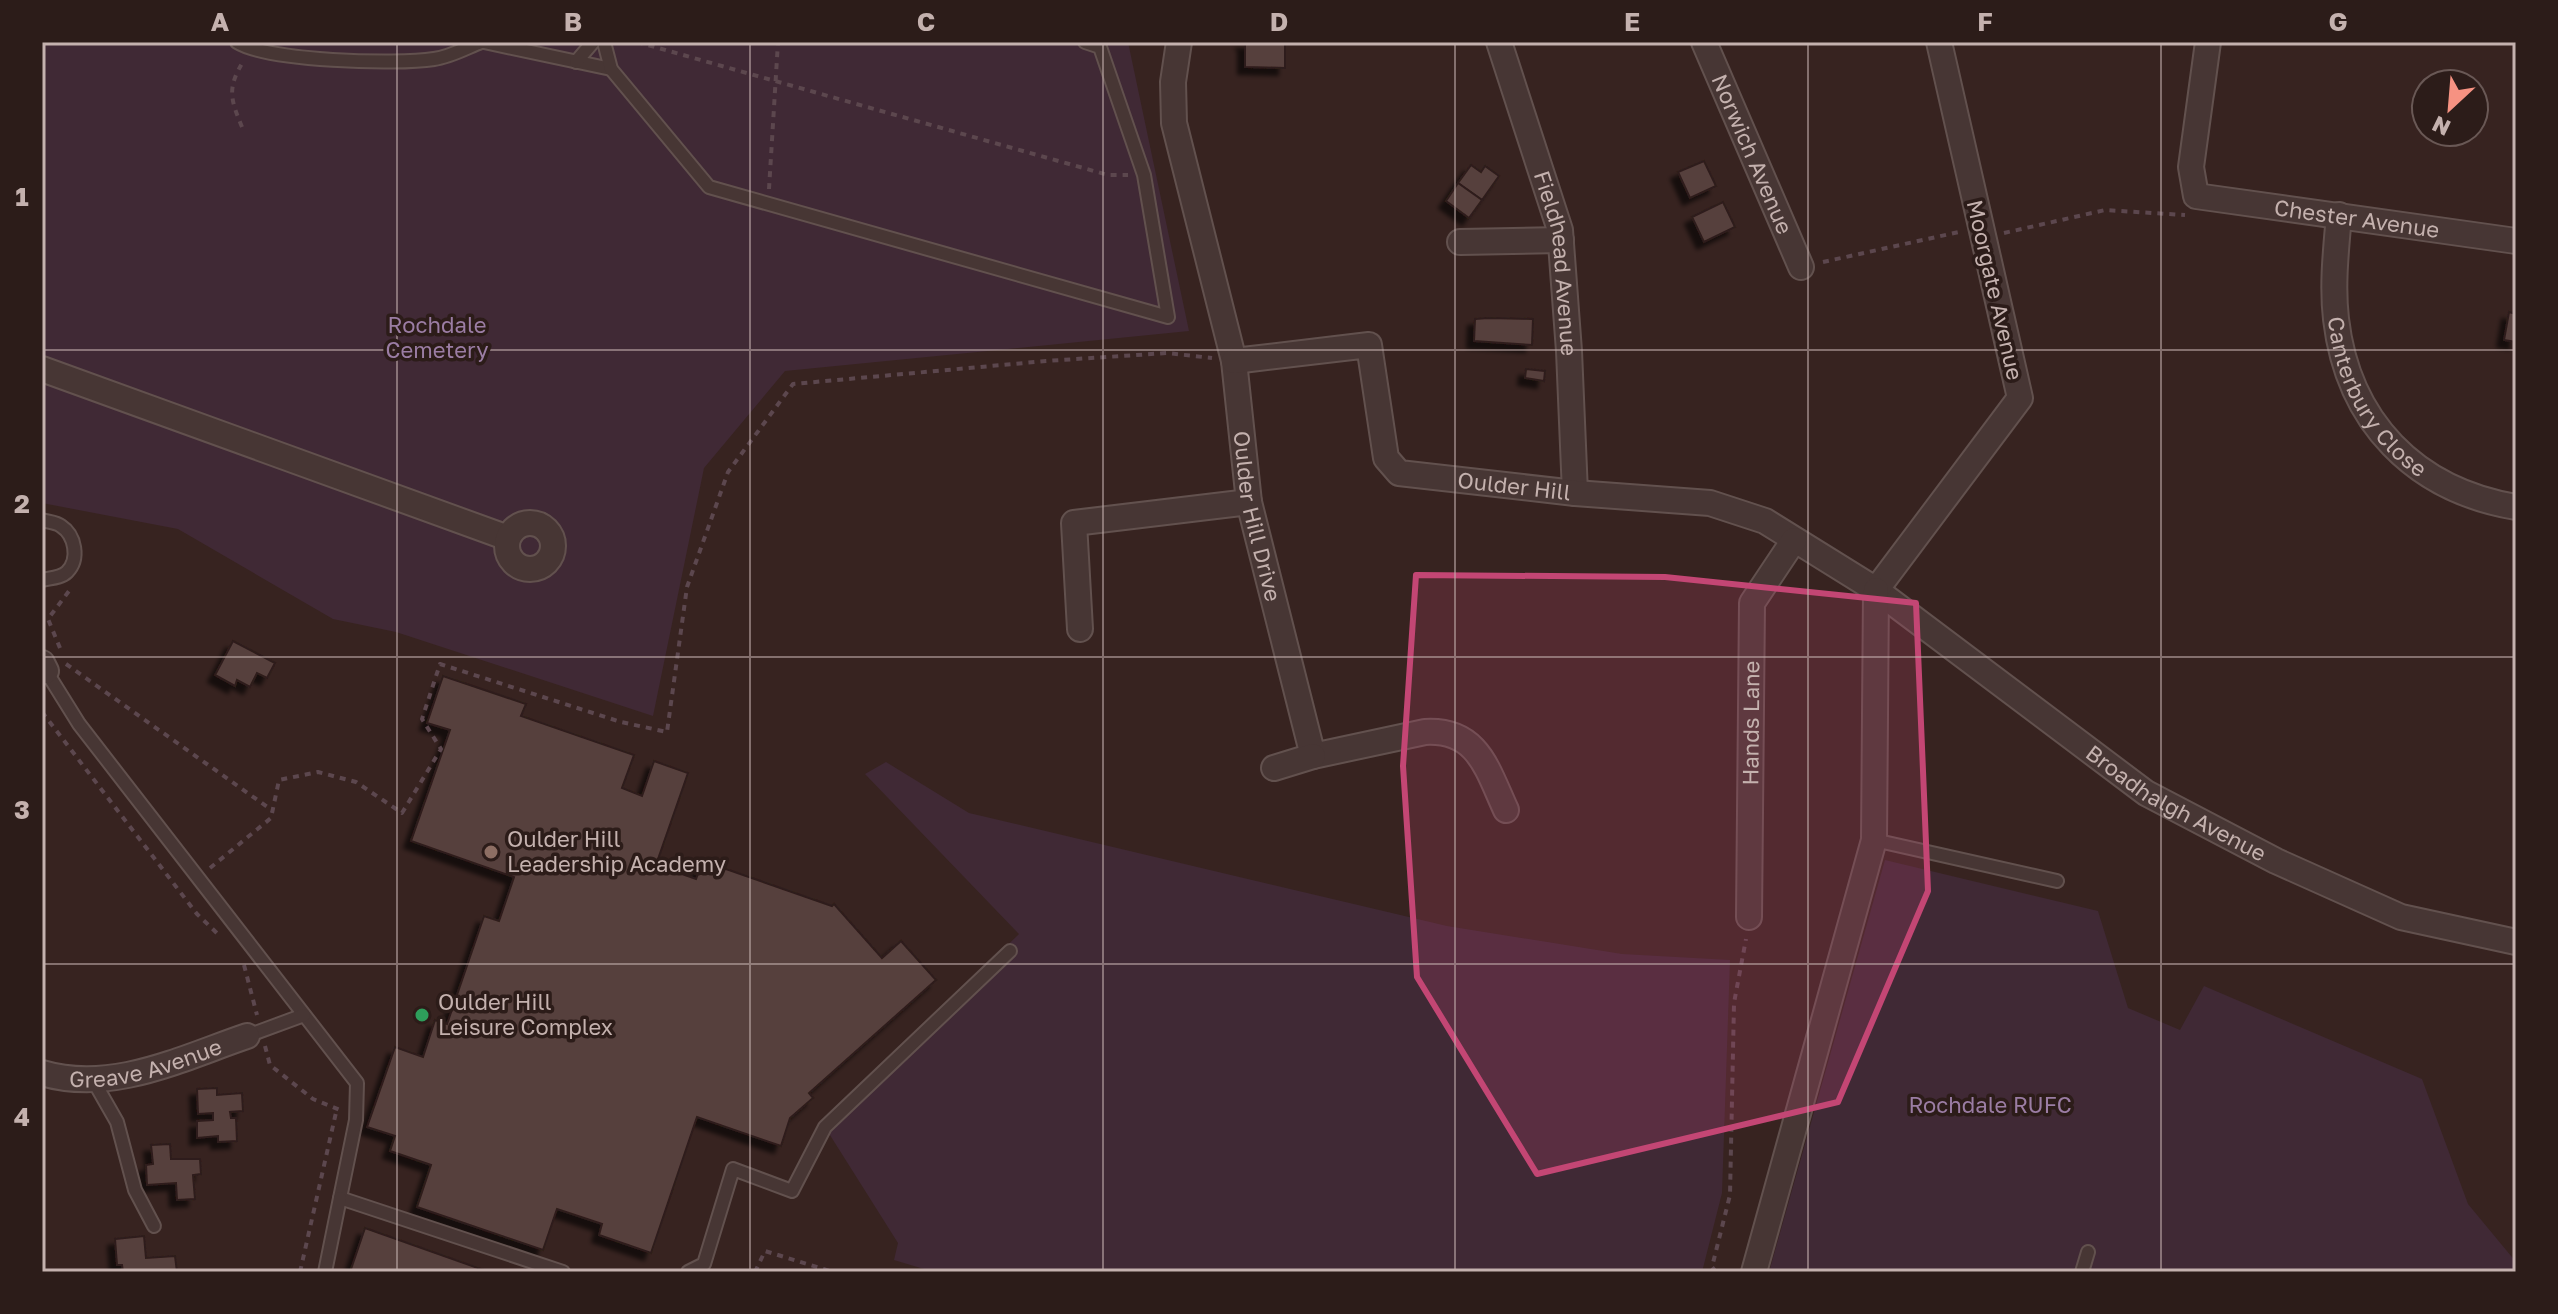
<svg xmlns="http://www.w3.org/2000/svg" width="2558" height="1314" viewBox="0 0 2558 1314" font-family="'Golos Text',sans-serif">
  <defs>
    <filter id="shadow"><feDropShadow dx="-7" dy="7" stdDeviation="2" flood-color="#0009"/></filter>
  </defs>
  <rect width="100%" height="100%" fill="#372320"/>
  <g fill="#402935">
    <path d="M42 42H1128L1189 331 785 371 704 468 653 716 396 632 333 619 178 529 42 503Z"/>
    <path d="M886 762 969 813 1447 926 1622 954 1730 960 1722 1193 1702 1272H934L894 1260 898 1243 823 1124 1019 934 865 774Z"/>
    <path d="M1885 860 2098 911 2128 1008 2180 1030 2204 986 2422 1079 2468 1204 2516 1262V1272H1769Z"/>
  </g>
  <g fill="#573f3c" stroke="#2e1d1b" stroke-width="2" filter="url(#shadow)">
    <path d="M1243 42H1285V68L1245 67V44Z"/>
    <path d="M1704 161 1716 186 1690 198 1678 172Z"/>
    <path d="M1471 165 1481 172 1485 166 1499 176 1482 200 1458 183Z"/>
    <path d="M1458 183 1482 200 1469 218 1446 201Z"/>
    <path d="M1723 202 1735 227 1704 242 1692 217Z"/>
    <path d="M2509 312 2516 314V342L2504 340Z"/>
    <path d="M1488 318 1533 319 1532 345 1474 341 1475 319Z"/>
    <path d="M1526 369 1545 371 1544 381 1525 378Z"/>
    <path d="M233 641 275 663 267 678 257 673 250 687 237 680 235 686 215 675Z"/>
    <path d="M443 676 526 704 521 716 634 755 622 788 642 796 654 761 688 773 656 865 696 879 703 861 832 906 834 904 882 958 901 941 936 980 809 1093 813 1098 790 1118 781 1146 697 1117 651 1253 599 1235 602 1224 557 1209 543 1250 417 1207 431 1165 390 1151 395 1136 367 1127 395 1047 423 1057 435 1020 447 1024 484 916 499 921 514 877 411 841 450 730 427 723Z"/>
    <path d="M217 1088V1095L242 1093 243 1111 230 1112 231 1118H236L237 1141 218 1142V1136L197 1138V1121L213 1120V1113L198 1114 197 1089Z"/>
    <path d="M170 1144 171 1159H200L201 1174 193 1175 195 1199 177 1200 176 1183 147 1185 146 1165 153 1164 151 1145Z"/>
    <path d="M365 1228 489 1272H350Z"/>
    <path d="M144 1236 146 1258 175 1256 177 1272H123L122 1265H117L115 1239Z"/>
  </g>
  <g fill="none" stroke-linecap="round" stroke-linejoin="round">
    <defs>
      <g id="service">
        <path d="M237 42C267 61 396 65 434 59 450 57 466 48 481 42"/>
        <path d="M484 42 611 69"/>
        <path d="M604 42 611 69 709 187 1168 317 1144 175 1100 47 1085 42"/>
        <path d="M576 62 593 42"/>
        <path d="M42 520C48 522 56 522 61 526 75 535 80 559 67 572 61 578 50 578 42 580"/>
        <path d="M46 671 79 724 357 1083 356 1120 340 1198 563 1272"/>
        <path d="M1874 840 2057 881"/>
        <path d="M247 1036 304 1015"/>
        <path d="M93 1080 117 1122 135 1190 154 1226"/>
        <path d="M325 1272 340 1198"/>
        <path d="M688 1272 704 1264 733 1169 792 1191 825 1127 1010 951"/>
        <path d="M2082 1272 2088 1252"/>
      </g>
      <g id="minor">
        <path id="s1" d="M1179 42 1173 82 1174 123 1234 361 1249 502 1313 756 1425 732C1478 729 1487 769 1506 810"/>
        <path id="s2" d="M1499 42 1560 230 1569 351 1575 493"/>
        <path id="s3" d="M1704 42 1801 267"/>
        <path id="s4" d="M2208 42 2191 167 2196 196 2516 241"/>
        <path id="s5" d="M2339 215C2336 250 2332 285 2336 319 2348 422 2415 490 2516 507"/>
        <path d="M1460 242 1561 240"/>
        <path id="s6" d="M1234 361 1369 345 1386 458 1399 473 1575 493 1710 503 1765 521 1876 590 2146 793 2276 861 2401 917 2516 942"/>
        <path d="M42 369 508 538"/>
        <circle cx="530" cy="546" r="23"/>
        <path d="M1876 590 2020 398 1939 42"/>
        <path d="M1080 629 1074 523 1249 502"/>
        <path d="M42 663 46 671"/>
        <path d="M1274 768 1313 756"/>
        <path id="s7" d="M1749 917 1752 603 1794 540"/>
        <path id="s8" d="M42 1073C112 1094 182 1058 247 1036"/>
        <path d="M1754 1272 1874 840 1876 590"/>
      </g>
    </defs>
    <use href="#service" stroke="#62514e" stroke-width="16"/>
    <use href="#minor" stroke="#62514e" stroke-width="28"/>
    <g stroke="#5c474e" stroke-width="4" stroke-dasharray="6 6" stroke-linecap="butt">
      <path d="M637 42 1108 175H1128"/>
      <path d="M242 127C230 98 227 88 244 60"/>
      <path d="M769 189 778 42"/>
      <path d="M2004 233 2105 210 2185 215"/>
      <path d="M1823 262 1959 232"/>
      <path d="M60 648 48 619 69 591"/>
      <path d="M66 664 273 811"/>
      <path d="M42 712 197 914 221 937"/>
      <path d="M210 868 271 818 279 780 318 772 356 782 402 813 441 749 422 719 440 664 621 722 667 732 687 587 728 472 793 384 1046 361 1167 353 1212 358"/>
      <path d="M244 965 257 1015"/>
      <path d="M265 1046 270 1065 313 1099 340 1110"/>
      <path d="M300 1272 337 1108"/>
      <path d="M755 1272 765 1251 833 1272"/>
      <path d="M1716 1272 1712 1267 1730 1195 1734 1003 1746 939"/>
    </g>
    <use href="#service" stroke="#473634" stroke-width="12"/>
    <use href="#minor" stroke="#473634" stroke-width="24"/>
  </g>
  <path fill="#c34674" fill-opacity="0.2" stroke="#c34674" stroke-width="6" stroke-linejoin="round" d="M1416 575 1665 577 1916 603 1928 891 1838 1102 1537 1174 1417 977 1403 766Z"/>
  <path fill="none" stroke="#c4b1ae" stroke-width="2" stroke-opacity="0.55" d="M397 42V1272M750 42V1272M1103 42V1272M1455 42V1272M1808 42V1272M2161 42V1272M42 350H2516M42 657H2516M42 964H2516"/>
  <circle fill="#8d6e63" stroke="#2c1c19" stroke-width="3" cx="491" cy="852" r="8"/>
  <circle fill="#2e9e5b" stroke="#2c1c19" stroke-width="3" cx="422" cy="1015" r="8"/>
  <g text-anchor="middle" stroke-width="7" stroke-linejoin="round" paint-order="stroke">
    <g font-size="22" fill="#c4b1ae" stroke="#2c1c19">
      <text dy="8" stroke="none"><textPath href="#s3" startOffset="122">Norwich Avenue</textPath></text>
      <text dy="8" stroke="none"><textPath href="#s4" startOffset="318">Chester Avenue</textPath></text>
      <text dy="8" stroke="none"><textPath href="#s2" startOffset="230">Fieldhead Avenue</textPath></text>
      <text transform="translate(1995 290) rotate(77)" y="8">Moorgate Avenue</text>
      <text dy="8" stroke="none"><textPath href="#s5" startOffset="194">Canterbury Close</textPath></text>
      <text dy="8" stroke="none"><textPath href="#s6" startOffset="386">Oulder Hill</textPath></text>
      <text dy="8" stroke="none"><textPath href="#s1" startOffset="484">Oulder Hill Drive</textPath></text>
      <text dy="8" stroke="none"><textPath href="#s7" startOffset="194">Hands Lane</textPath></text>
      <text dy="8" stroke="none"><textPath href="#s6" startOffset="1140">Broadhalgh Avenue</textPath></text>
      <text dy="8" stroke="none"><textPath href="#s8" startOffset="106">Greave Avenue</textPath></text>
    </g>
    <g font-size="22" fill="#9b7da4" stroke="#2c1c19">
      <text x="437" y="333">Rochdale<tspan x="437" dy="25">Cemetery</tspan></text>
      <text x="1990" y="1113">Rochdale RUFC</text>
    </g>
    <g font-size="22" fill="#c4b1ae" stroke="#2c1c19" text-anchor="start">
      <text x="507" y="847">Oulder Hill<tspan x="507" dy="25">Leadership Academy</tspan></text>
      <text x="438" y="1010">Oulder Hill<tspan x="438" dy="25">Leisure Complex</tspan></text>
    </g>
  </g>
  <rect width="2558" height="1314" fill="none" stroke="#2c1c19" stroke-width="88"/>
  <g transform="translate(2450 108) rotate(206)"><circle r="38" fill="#2c1c19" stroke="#695855" stroke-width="2"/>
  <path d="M0-6L14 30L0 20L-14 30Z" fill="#f69282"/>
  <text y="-12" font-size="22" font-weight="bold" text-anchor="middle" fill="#c4b1ae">N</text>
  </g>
  <rect x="44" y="44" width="2470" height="1226" fill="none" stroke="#c4b1ae" stroke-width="3"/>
  <g font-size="26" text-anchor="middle" font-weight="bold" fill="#c4b1ae">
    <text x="220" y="31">A</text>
    <text x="573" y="31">B</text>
    <text x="926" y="31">C</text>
    <text x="1279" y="31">D</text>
    <text x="1632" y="31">E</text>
    <text x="1985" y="31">F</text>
    <text x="2338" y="31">G</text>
    <text x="22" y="206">1</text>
    <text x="22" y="513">2</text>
    <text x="22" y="819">3</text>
    <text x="22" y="1126">4</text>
  </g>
</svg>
